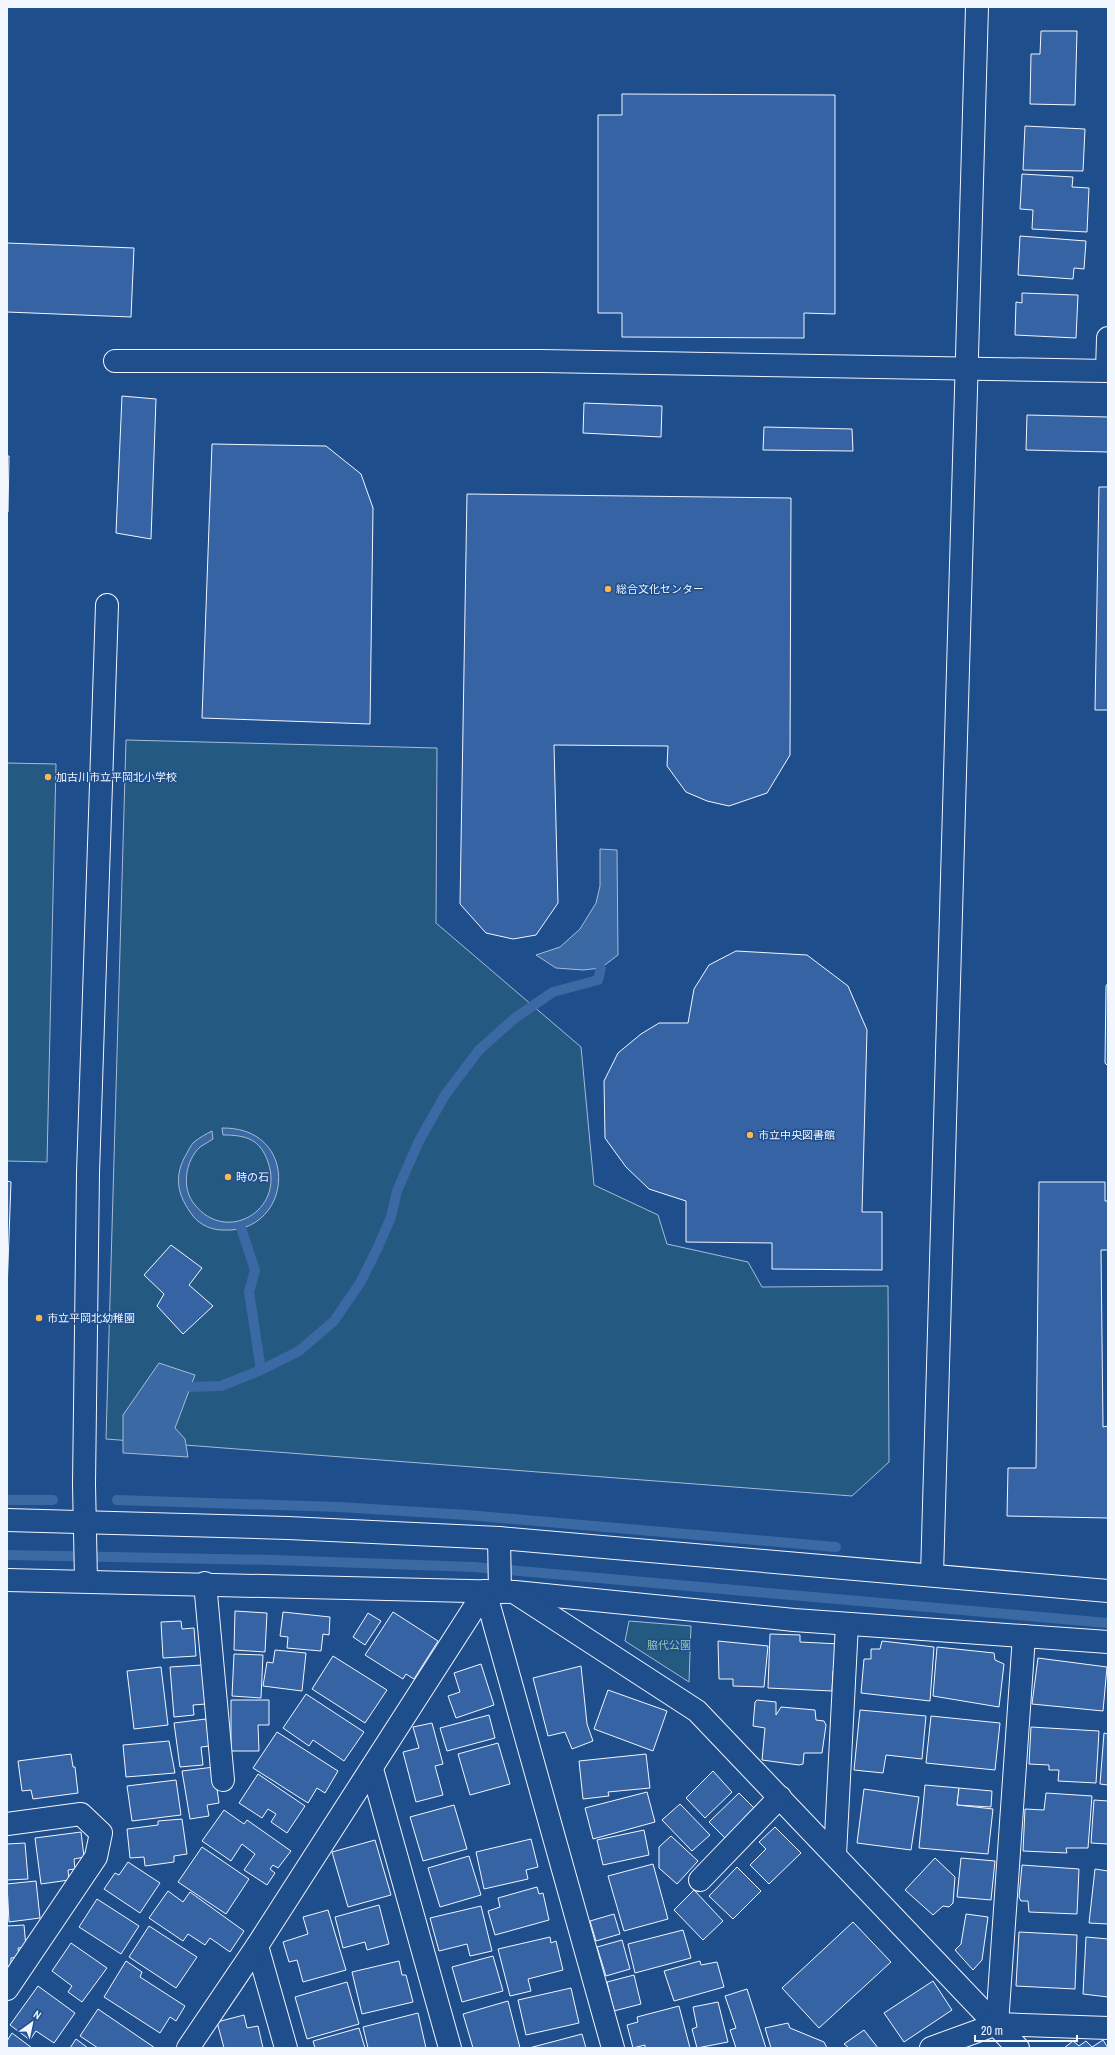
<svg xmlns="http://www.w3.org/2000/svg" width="1115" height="2055" viewBox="0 0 1115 2055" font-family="'Archivo Narrow','Noto Sans JP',sans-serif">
  <rect width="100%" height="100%" fill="#1f4e8c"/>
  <g fill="#245a82" stroke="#a8bbd7">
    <path d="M126 740 437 748 436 923 581 1047 594 1185 658 1215 667 1244 748 1262 762 1287 888 1286 889 1462 852 1496 106 1439Z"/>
    <path d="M7 763 56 764 47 1162 7 1161Z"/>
    <path d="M629 1621 691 1626 689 1682 625 1641Z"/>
  </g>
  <g fill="#3b69a3" stroke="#a8bbd7">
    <path d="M600 849 617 850 618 955 601 968 583 970 556 968 536 955 560 947 580 929 596 903 600 886Z"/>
    <path d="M222 1128C302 1127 293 1235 222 1230 212 1230 200 1225 193 1216 177 1195 173 1176 187 1153 189 1149 191 1145 194 1142 199 1138 206 1134 212 1131L213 1139C209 1142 204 1144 200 1147 185 1161 181 1189 195 1205 226 1244 285 1211 268 1162 260 1139 246 1135 223 1135Z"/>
    <path d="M159 1363 195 1375 175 1428 185 1439 188 1457 123 1453V1415Z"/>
  </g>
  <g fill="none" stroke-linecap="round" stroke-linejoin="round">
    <g stroke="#3b69a3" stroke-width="10">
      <path d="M241 1228 255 1270 249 1292 261 1370"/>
      <path d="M191 1387 221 1386 261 1370 299 1351 334 1321 360 1283 378 1247 391 1217 397 1191 419 1141 445 1095 479 1050 515 1018 553 992 598 980 601 968"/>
      <path d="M7 1500H53"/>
      <path d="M117 1500 339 1507 467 1515 836 1547"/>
      <path d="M7 1555 275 1560 474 1567 1108 1623"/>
    </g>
  </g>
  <g fill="#3563a3" stroke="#f2f6ff">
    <path d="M1041 31H1077L1075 105 1030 104 1031 54H1040Z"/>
    <path d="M622 94 835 95V314L804 313V338L622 337V313H598V115H622Z"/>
    <path d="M1025 126 1085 129 1083 171 1023 170Z"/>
    <path d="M1022 174 1073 177 1072 187 1089 188 1087 232 1032 229 1033 210 1020 209Z"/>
    <path d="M1020 236 1086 241 1084 269 1074 268 1073 279 1018 275Z"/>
    <path d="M7 243 134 248 131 317 7 312Z"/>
    <path d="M1022 293 1078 295 1076 338 1015 335 1016 302 1022 303Z"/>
    <path d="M122 396 156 399 151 539 116 533Z"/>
    <path d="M584 403 662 406 661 437 583 433Z"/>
    <path d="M1027 415 1108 417V452L1026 450Z"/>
    <path d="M764 427 852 429 853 451 763 450Z"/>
    <path d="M212 444 326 446 361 474 373 508 370 724 202 718Z"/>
    <path d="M7 456H9L8 512H7Z"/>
    <path d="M1099 487H1108V710H1095Z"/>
    <path d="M467 494 791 498 790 755 767 793 729 806 707 801 686 792 667 766 668 746 554 745 558 903 536 935 513 939 486 933 460 904Z"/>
    <path d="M736 951 807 955 848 986 867 1030 862 1212H882V1270L772 1269V1243L686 1242V1201L649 1189 626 1167 605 1138 604 1081 618 1053 641 1034 659 1023H688L694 989 709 965Z"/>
    <path d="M1108 983V1066L1105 1063 1106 986Z"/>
    <path d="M7 1181 11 1182 7 1291Z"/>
    <path d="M1039 1182H1105V1201H1108V1250H1101L1103 1427 1108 1426V1518L1007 1516 1008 1468H1036Z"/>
    <path d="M171 1245 202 1268 189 1285 213 1306 183 1334 157 1306 164 1294 144 1275Z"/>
    <path d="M235 1611 267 1613 265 1652 234 1650Z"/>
    <path d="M283 1612 330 1617 329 1635 323 1634 321 1651 287 1648 288 1637 280 1636Z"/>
    <path d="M393 1612 438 1641 414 1679 406 1674 403 1679 365 1655Z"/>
    <path d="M368 1613 381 1621 365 1645 353 1637Z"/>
    <path d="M181 1621 182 1629 194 1628 196 1656 163 1658 161 1622Z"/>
    <path d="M770 1634 800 1635V1642L840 1644 839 1671H833L832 1691 768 1688Z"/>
    <path d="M718 1641 768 1646 764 1687 733 1686V1679H719Z"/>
    <path d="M882 1641 934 1647 930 1701 861 1693 864 1659H871V1649H880Z"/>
    <path d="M937 1647 994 1653 995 1660 1004 1664 999 1707 933 1696Z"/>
    <path d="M275 1650 306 1653 302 1691 263 1686 267 1662 273 1663Z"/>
    <path d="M234 1654 263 1655 261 1698 232 1696Z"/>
    <path d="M333 1656 387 1690 365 1723 312 1689Z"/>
    <path d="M1038 1658 1107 1667 1103 1711 1032 1704Z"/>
    <path d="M481 1664 494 1705 456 1718 448 1696 460 1692 454 1673Z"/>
    <path d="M202 1665 206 1704 193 1705 194 1715 174 1717 170 1667Z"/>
    <path d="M581 1666 587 1724 593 1741 572 1749 565 1732 548 1736 533 1678Z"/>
    <path d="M161 1667 168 1725 134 1729 127 1671Z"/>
    <path d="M608 1690 667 1711 653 1751 594 1729Z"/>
    <path d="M306 1694 364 1732 344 1761 313 1740 309 1746 283 1728Z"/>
    <path d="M231 1700H269V1725H258L259 1751H231Z"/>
    <path d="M757 1700 776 1702V1715L781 1707 815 1710 816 1720 824 1721 826 1725 822 1753H804L803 1764 799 1765 762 1760 765 1728 753 1726 755 1702Z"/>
    <path d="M860 1710 926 1716 922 1759 886 1755 883 1773 854 1770Z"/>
    <path d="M489 1715 495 1738 447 1751 440 1728Z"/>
    <path d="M931 1716 1000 1723 995 1770 926 1763Z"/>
    <path d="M206 1719 210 1746 201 1747 203 1765 180 1767 174 1723Z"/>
    <path d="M432 1723 443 1764 435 1766 443 1795 416 1802 403 1752 419 1748 413 1727Z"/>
    <path d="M1031 1727 1099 1731 1096 1783 1058 1781 1059 1770H1049V1765L1029 1764Z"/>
    <path d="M277 1732 338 1771 325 1793 317 1788 308 1803 253 1768Z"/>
    <path d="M1104 1733 1108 1734V1785L1100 1784Z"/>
    <path d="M169 1741 175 1773 126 1777 123 1745Z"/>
    <path d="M498 1743 510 1784 470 1795 458 1754Z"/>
    <path d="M71 1754 73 1767H75L78 1793 33 1799 31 1790 22 1791 18 1761Z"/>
    <path d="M646 1754 650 1788 608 1792 609 1796 583 1799 579 1761Z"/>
    <path d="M214 1767 219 1803 207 1805 209 1816 190 1819 182 1771Z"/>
    <path d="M713 1771 732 1792 705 1818 686 1798Z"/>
    <path d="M258 1774 305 1806 287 1833 271 1822 276 1814 268 1809 262 1818 239 1803Z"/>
    <path d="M176 1780 181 1815 132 1821 127 1786Z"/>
    <path d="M925 1785 959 1788 957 1805 993 1809 988 1854 919 1848Z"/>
    <path d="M959 1788 992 1791 991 1807 957 1805Z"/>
    <path d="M864 1789 919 1797 911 1850 857 1843Z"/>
    <path d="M647 1792 655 1822 593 1839 585 1808Z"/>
    <path d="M739 1793 757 1811 727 1840 709 1822Z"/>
    <path d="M1046 1793 1092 1796 1088 1848H1066L1067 1853 1023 1851 1025 1809 1044 1810Z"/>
    <path d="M1094 1800 1108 1801V1844L1091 1843Z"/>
    <path d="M680 1804 710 1835 692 1851 662 1820Z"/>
    <path d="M454 1805 467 1849 423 1861 410 1817Z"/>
    <path d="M224 1810 244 1824 247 1820 291 1851 278 1868 273 1865 270 1869 275 1873 267 1885 244 1870 255 1854 242 1844 231 1861 202 1841Z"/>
    <path d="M182 1819 187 1854 174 1856V1862L145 1866 144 1857 130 1858 127 1829 158 1825V1821Z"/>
    <path d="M775 1827 801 1853 769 1884 750 1865 766 1849 759 1842Z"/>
    <path d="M644 1830 649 1855 603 1865 597 1840Z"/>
    <path d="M81 1832 84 1857 74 1859 75 1869 68 1870 69 1880 41 1884 35 1838Z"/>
    <path d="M671 1836 698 1861 677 1884 659 1868V1847Z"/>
    <path d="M531 1839 538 1867 526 1870 528 1879 484 1889 476 1852Z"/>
    <path d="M375 1840 391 1895 348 1907 332 1852Z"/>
    <path d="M25 1843 28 1879 7 1880V1844Z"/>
    <path d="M202 1847 249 1879 226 1914 178 1882Z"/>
    <path d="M469 1856 481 1895 440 1907 428 1868Z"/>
    <path d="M935 1858 955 1877 953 1903 949 1907 943 1906 933 1915 905 1890Z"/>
    <path d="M961 1858 995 1861 991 1900 957 1897Z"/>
    <path d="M128 1862 160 1883 140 1913 104 1889 115 1873 119 1875Z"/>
    <path d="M653 1864 668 1919 624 1931 608 1876Z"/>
    <path d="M1022 1865 1079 1869 1077 1914 1029 1912 1028 1901H1021L1019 1897Z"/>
    <path d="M737 1867 761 1891 733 1919 709 1896Z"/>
    <path d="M1095 1869 1108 1871V1924L1089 1923Z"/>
    <path d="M36 1881 40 1918 9 1922 7 1884Z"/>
    <path d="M537 1887 539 1894 543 1893 549 1920 495 1935 488 1911 500 1907 498 1898Z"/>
    <path d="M694 1890 723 1921 703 1940 674 1910Z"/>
    <path d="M168 1891 183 1902 190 1892 244 1931 230 1952 210 1938 205 1945 188 1934 183 1941 149 1918Z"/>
    <path d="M97 1899 139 1926 121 1954 79 1927Z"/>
    <path d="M379 1905 389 1944 367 1950 365 1942 343 1948 335 1917Z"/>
    <path d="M481 1906 492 1951 470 1956 467 1944 439 1951 430 1918Z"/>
    <path d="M328 1910 346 1970 303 1982 297 1960 289 1962 283 1942 308 1934 303 1917Z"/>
    <path d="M614 1914 620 1934 596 1941 590 1921Z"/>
    <path d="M966 1914 988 1917 982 1960 973 1970 955 1950 961 1944Z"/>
    <path d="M853 1922 891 1962 819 2028 782 1988Z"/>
    <path d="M24 1925 26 1947 18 1948 19 1957 11 1958V1969L7 1970V1926Z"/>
    <path d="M149 1926 197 1957 176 1988 129 1957Z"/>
    <path d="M683 1930 691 1958 635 1973 628 1944Z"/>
    <path d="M1019 1932 1077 1935 1075 1989 1016 1986Z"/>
    <path d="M550 1937 551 1943 556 1941 563 1970 528 1979 531 1991 510 1996 498 1949Z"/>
    <path d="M1086 1937 1108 1939V1997L1083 1994Z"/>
    <path d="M622 1940 630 1969 606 1976 597 1947Z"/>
    <path d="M71 1943 107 1968 82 2002 68 1992 72 1986 52 1971Z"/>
    <path d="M493 1956 503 1991 462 2002 452 1967Z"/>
    <path d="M126 1961 142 1972 140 1977 185 2006 176 2021 170 2017 160 2033 104 1997Z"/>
    <path d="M399 1961 402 1975H406L413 2002 362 2014 352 1972Z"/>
    <path d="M700 1961 701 1965 717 1962 724 1987 674 2001 664 1971Z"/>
    <path d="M634 1975 641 2004 614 2011 607 1982Z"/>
    <path d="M933 1981 952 2010 904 2042 884 2013Z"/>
    <path d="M347 1982 359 2024 307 2039 295 1997Z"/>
    <path d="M38 1986 75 2013 54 2043 36 2031 30 2040 10 2025Z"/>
    <path d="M571 1988 579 2023 526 2035 518 2000Z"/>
    <path d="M747 1989 766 2048H736L730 2030 736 2028 725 1996Z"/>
    <path d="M508 2001 520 2048H473L463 2014Z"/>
    <path d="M718 2002 728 2042 697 2048 692 2029 697 2027 693 2007Z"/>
    <path d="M679 2006 690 2048H645V2045L633 2048 627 2025 638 2022 637 2017Z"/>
    <path d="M98 2009 155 2048H98L80 2036Z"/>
    <path d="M418 2013 426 2048H368L363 2027Z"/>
    <path d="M244 2015 247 2028 258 2026 263 2048H224L217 2022Z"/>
    <path d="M788 2023 790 2028 824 2042 827 2048H771L765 2028Z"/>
    <path d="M359 2028 365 2048H315L313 2041Z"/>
    <path d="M864 2030 878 2048H849L844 2044Z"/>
    <path d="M12 2033 32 2048H7V2041Z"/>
    <path d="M582 2034 586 2048H529Z"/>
    <path d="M76 2039 88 2048H70Z"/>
    <path d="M1103 2040 1108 2048H1064L1073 2041 1079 2046 1086 2041 1092 2047Z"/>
  </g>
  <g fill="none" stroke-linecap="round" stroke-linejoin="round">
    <defs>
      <g id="minor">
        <path d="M115 361H542L1108 371"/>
        <path d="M1107 371 1108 338"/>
        <path d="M499 1538 500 1592"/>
        <path d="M7 1580 515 1592 794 1620 1108 1642"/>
        <path d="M86 1580 84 1484 88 1173 107 605"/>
        <path d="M205 1583 223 1780"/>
        <path d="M485 1591 613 2048"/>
        <path d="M517 1594 697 1711 1018 2048"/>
        <path d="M372 1769 450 2048"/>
        <path d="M7 1824 81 1814 101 1833 96 1857 7 1989"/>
        <path d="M835 1855 847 1624"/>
        <path d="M700 1880 780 1797"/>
        <path d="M257 1946 286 2048"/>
        <path d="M997 2024 1024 1636"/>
        <path d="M188 2048 257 1946 485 1591"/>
        <path d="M931 2048 997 2024 1108 2028"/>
      </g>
      <g id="tertiary">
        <path d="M7 1520 288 1528 499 1538 1108 1591"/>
        <path d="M932 1575 977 7"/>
      </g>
    </defs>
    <use href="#minor" stroke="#f2f6ff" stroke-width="24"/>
    <use href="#tertiary" stroke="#f2f6ff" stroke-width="24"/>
    <use href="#minor" stroke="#1f4e8c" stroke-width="22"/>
    <use href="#tertiary" stroke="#1f4e8c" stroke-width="22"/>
  </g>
  <g fill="#ffb74d" stroke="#1f4e8c" stroke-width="1.5">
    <circle cx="608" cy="589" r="4"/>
    <circle cx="48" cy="777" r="4"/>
    <circle cx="750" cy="1135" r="4"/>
    <circle cx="228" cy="1177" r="4"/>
    <circle cx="39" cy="1318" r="4"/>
  </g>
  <g text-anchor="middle" stroke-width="3" stroke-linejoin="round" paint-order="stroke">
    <g font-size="11" fill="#f2f6ff" stroke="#1f4e8c" text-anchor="start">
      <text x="616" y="593">総合文化センター</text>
      <text x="56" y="781">加古川市立平岡北小学校</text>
      <text x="758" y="1139">市立中央図書館</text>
      <text x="236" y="1181">時の石</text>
      <text x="47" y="1322">市立平岡北幼稚園</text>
    </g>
    <g font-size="11" fill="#97c8a6" stroke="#1f4e8c">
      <text x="669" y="1649">脇代公園</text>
    </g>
  </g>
  <rect width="1115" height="2055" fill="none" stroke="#f2f6ff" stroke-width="16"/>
  <g transform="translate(32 2023) rotate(33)" stroke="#1f4e8c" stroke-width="3" paint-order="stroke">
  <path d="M0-3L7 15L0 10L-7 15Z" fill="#f2f6ff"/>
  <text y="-6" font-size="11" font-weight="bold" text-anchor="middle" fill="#f2f6ff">N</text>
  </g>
  <path d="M975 2035v6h102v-6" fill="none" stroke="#f2f6ff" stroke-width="2"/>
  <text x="981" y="2035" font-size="12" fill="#f2f6ff" stroke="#1f4e8c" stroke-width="3" paint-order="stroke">20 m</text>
</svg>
